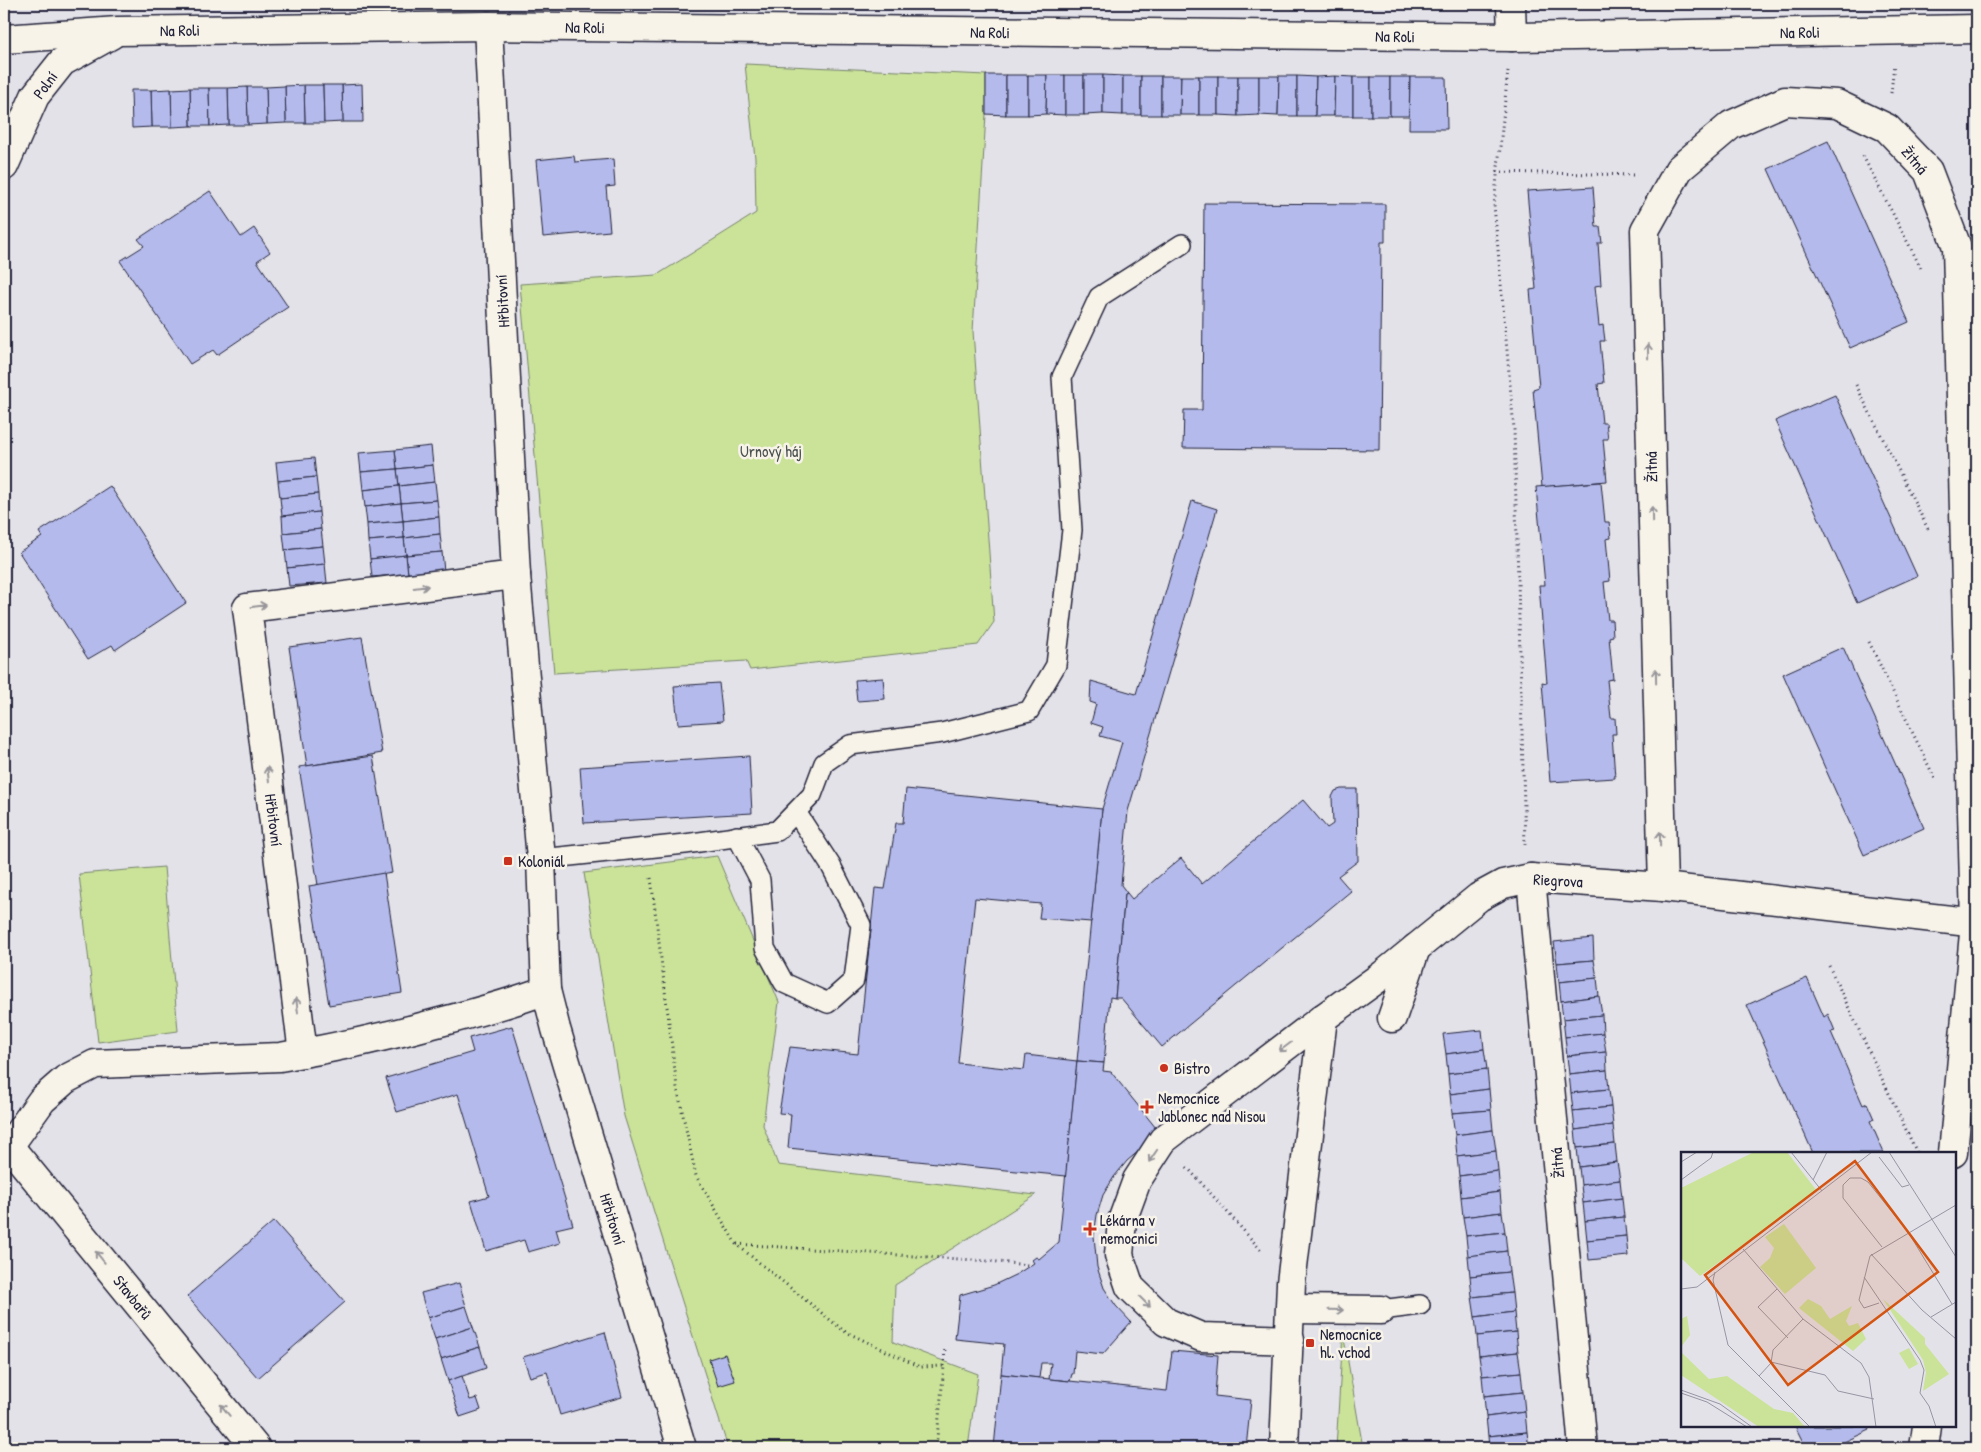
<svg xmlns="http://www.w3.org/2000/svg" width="1981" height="1452" viewBox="0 0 1981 1452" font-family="'Patrick Hand',sans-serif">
  <rect width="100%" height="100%" fill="#e3e2e9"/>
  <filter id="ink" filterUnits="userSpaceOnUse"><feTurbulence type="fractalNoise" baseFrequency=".02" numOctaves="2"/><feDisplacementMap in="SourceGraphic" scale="10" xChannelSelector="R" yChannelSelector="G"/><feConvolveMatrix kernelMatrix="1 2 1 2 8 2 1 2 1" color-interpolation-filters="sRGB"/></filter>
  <g filter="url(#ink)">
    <g fill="#cae399" stroke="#76826a">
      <path d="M745 64 986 75V114L973 331 994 622 978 645 750 670 746 661 554 673 520 284 657 275 756 213 755 158Z"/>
      <path d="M717 856 779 1002 763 1125 778 1165 1036 1195 895 1285 893 1342 978 1374 968 1448H728L624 1116 584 873Z"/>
      <path d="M164 867 178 1031 98 1042 79 874Z"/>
      <path d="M1343 1333 1363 1448H1336Z"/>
    </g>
    <g fill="#b4bbec" stroke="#22223b">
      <path d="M986 75H1006V115L986 114Z"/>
      <rect x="1006" y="75" width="22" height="40"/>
      <path d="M1028 75H1047L1046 114 1028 115Z"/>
      <path d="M1047 75H1065V115L1046 114Z"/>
      <rect x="1065" y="75" width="19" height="40"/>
      <path d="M1084 75H1103V114L1084 115Z"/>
      <path d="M1103 75 1123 76V115L1103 114Z"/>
      <rect x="1123" y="76" width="18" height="39"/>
      <rect x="1141" y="76" width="20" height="39"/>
      <path d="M1161 76H1181L1180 115H1161Z"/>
      <path d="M1181 76H1199V115H1180Z"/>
      <rect x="1199" y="76" width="19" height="39"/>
      <path d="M1218 76H1238V116L1218 115Z"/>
      <path d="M1238 76H1259V115L1238 116Z"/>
      <path d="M1259 76H1279L1278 116 1259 115Z"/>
      <path d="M1279 76H1297V116H1278Z"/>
      <path d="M1297 76 1316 77 1315 116H1297Z"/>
      <path d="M1335 76 1334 116H1315L1316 77Z"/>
      <path d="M1335 76 1353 77V116H1334Z"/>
      <rect x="1353" y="77" width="18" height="39"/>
      <rect x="1371" y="77" width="19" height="39"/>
      <path d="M1390 77H1410L1409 116H1390Z"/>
      <path d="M1410 77H1446L1447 129H1409Z"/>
      <path d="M362 84 363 122H343L342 85Z"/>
      <path d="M304 85H323L324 123H305Z"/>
      <path d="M304 85 305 123H286L285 86Z"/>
      <path d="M323 85H342L343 122 324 123Z"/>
      <path d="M285 86 286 123 267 124 266 87Z"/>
      <path d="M247 87H266L267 124 248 125Z"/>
      <path d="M247 87 248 125H229L228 88Z"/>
      <path d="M190 88H209L210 126H191Z"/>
      <path d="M190 88 191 126 172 127 171 89Z"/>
      <path d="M209 88H228L229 125 210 126Z"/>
      <path d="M171 89 172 127H152L151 90Z"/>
      <path d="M131 90H151L152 127 132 128Z"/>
      <path d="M1828 141 1909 322 1850 348 1768 169Z"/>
      <path d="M574 156 575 162 613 159 615 186 606 187 610 231 543 237 536 160Z"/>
      <path d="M1593 187 1596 227H1600L1602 243H1598L1601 285 1595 286 1599 326 1603 325 1605 341H1600L1604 383 1598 384 1602 423H1606L1608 439H1603L1607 481 1542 487 1533 389 1539 387 1530 290 1536 289 1527 191Z"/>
      <path d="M210 191 241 237 254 228 270 252 257 261 288 307 217 355 213 350 190 364 120 261 144 246 138 239Z"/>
      <path d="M1204 203 1385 204V242H1381L1379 450 1183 448 1184 410H1202Z"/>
      <path d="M1835 395 1917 576 1857 603 1775 421Z"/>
      <path d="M431 446 433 465 397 469 395 450Z"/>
      <path d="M395 450 397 469 361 472 359 453Z"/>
      <path d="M314 458 316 477 278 481 276 462Z"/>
      <path d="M433 465 435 482 399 486 397 469Z"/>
      <path d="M397 469 399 486 363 490 361 472Z"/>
      <path d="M316 477 318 494 280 498 278 481Z"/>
      <path d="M435 482 437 500 401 503 399 486Z"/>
      <path d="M1601 482 1605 522H1609L1611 538 1606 539 1610 581 1604 582 1608 620H1612L1613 636 1609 637 1613 679 1607 680 1611 718H1615L1616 734H1612L1615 778 1550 782 1542 682 1547 683 1539 585H1545L1536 487Z"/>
      <path d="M110 486 186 603 115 650 112 645 88 659 19 552 42 537 39 532Z"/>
      <path d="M399 486 401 503 365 507 363 490Z"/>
      <path d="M318 494 319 512 282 516 280 498Z"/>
      <path d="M437 500 439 517 403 521 401 503Z"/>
      <path d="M1192 501 1217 509 1128 811 1121 885 1127 893 1125 894 1115 998 1110 997 1104 1063 1077 1061 1102 809 1122 742 1100 736 1103 727 1091 723 1096 704 1090 702 1091 681 1136 694Z"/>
      <path d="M401 503 403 521 367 524 365 507Z"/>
      <path d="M319 512 321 529 283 533 282 516Z"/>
      <path d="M439 517 440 534 404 538 403 521Z"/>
      <path d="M403 521 404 538 368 541 367 524Z"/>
      <path d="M321 529 323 546 285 550 283 533Z"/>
      <path d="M440 534 442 552 406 555 404 538Z"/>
      <path d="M404 538 406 555 370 559 368 541Z"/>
      <path d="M323 546 325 564 287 568 285 550Z"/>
      <path d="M442 552 444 571 408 574 406 555Z"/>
      <path d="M406 555 408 574 372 577 370 559Z"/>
      <path d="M325 564 327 583 289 586 287 568Z"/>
      <path d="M362 637 382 753 307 766 289 647Z"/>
      <path d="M1843 647 1924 828 1864 855 1783 674Z"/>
      <path d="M883 678 885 699 857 701 855 680Z"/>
      <path d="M719 683 723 721 678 724 674 686Z"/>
      <path d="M373 756 392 873 318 885 299 767Z"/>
      <path d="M749 756 752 813 584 823 580 767Z"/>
      <path d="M906 789 1102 809 1091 922 1039 918 1041 904 975 898 958 1063 1024 1070 1026 1055 1077 1061 1066 1176 788 1148 791 1114 779 1113 790 1047 858 1054 875 888 885 889 896 823H903Z"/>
      <path d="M1341 789H1357L1358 861 1338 876 1351 891 1162 1047 1121 998H1115L1125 894 1127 893 1132 899 1181 858 1202 884 1303 800 1327 828 1333 824 1332 797 1335 791Z"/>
      <path d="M384 873 402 993 329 1005 309 886Z"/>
      <path d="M1593 938 1594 960 1557 963 1554 942Z"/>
      <path d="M1594 960 1597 978 1559 982 1557 963Z"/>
      <path d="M1597 978 1599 996 1561 1001 1559 982Z"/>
      <path d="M1807 978 1824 1017 1828 1014 1835 1031 1831 1032 1863 1105 1867 1103 1874 1119 1870 1121 1884 1153H1813L1747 1005Z"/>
      <path d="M1599 996 1602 1015 1563 1019 1561 1001Z"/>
      <path d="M1602 1015 1603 1033 1565 1037 1563 1019Z"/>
      <path d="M512 1026 573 1225 556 1229 560 1243 528 1252 524 1240 486 1251 471 1201 489 1196 458 1094 397 1112 386 1078 473 1052 469 1038Z"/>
      <path d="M1482 1030 1484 1049 1446 1054 1443 1034Z"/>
      <path d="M1603 1033 1606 1052 1567 1056 1565 1037Z"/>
      <path d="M1484 1049 1487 1069 1448 1074 1446 1054Z"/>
      <path d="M1606 1052 1607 1070 1569 1074 1567 1056Z"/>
      <path d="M1077 1061 1104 1063 1103 1071 1111 1072 1160 1133 1127 1161 1114 1177 1103 1195 1097 1215 1094 1236 1097 1267 1104 1288 1116 1306 1131 1322 1103 1354 1075 1351 1073 1374H1072L1070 1381 1049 1379 1051 1363H1041L1039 1378 1001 1374 1004 1344 955 1339 960 1295 994 1285 1017 1274 1034 1263 1032 1260 1036 1257 1039 1259 1059 1242Z"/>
      <path d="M1487 1069 1489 1089 1450 1094 1448 1074Z"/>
      <path d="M1607 1070 1609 1089 1571 1093 1569 1074Z"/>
      <path d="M1489 1089 1491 1110 1452 1113 1450 1094Z"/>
      <path d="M1609 1089 1611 1107 1573 1111 1571 1093Z"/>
      <path d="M1611 1107 1613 1125 1575 1130 1573 1111Z"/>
      <path d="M1491 1110 1493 1130 1455 1135 1452 1113Z"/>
      <path d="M1613 1125 1615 1144 1577 1148 1575 1130Z"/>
      <path d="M1493 1130 1496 1151 1457 1156 1455 1135Z"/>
      <path d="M1615 1144 1617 1162 1579 1167 1577 1148Z"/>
      <path d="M1496 1151 1498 1171 1459 1176 1457 1156Z"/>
      <path d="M1617 1162 1620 1180 1581 1185 1579 1167Z"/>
      <path d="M1498 1171 1500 1192 1461 1197 1459 1176Z"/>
      <path d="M1620 1180 1622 1198 1583 1203 1581 1185Z"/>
      <path d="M1500 1192 1502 1212 1463 1217 1461 1197Z"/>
      <path d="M1622 1198 1624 1217 1585 1221 1583 1203Z"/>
      <path d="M1502 1212 1505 1232 1466 1236 1463 1217Z"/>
      <path d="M1624 1217 1626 1236 1587 1240 1585 1221Z"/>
      <path d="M274 1221 345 1302 258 1378 187 1296Z"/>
      <path d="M1505 1232 1507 1251 1468 1256 1466 1236Z"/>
      <path d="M1626 1236 1628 1256 1589 1260 1587 1240Z"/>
      <path d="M1507 1251 1509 1272 1470 1276 1468 1256Z"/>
      <path d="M1509 1272 1512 1293 1472 1297 1470 1276Z"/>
      <path d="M459 1283 466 1306 428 1318 421 1293Z"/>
      <path d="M1512 1293 1514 1312 1475 1317 1472 1297Z"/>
      <path d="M466 1306 473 1327 435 1339 428 1318Z"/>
      <path d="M1514 1312 1516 1332 1477 1336 1475 1317Z"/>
      <path d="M473 1327 480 1347 441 1359 435 1339Z"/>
      <path d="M605 1332 622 1397 560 1415 547 1372 530 1377 523 1357Z"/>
      <path d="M1516 1332 1518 1352 1479 1356 1477 1336Z"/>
      <path d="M480 1347 486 1368 448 1381 441 1359Z"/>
      <path d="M1172 1351 1218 1355 1215 1396 1251 1400 1246 1448H994L1001 1374 1167 1391Z"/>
      <path d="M1518 1352 1521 1372 1482 1376 1479 1356Z"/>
      <path d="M725 1354 735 1381 718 1386 709 1359Z"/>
      <path d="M1521 1372 1523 1392 1484 1396 1482 1376Z"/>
      <path d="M462 1376 470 1400 477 1398 481 1410 460 1417 448 1381Z"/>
      <path d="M1523 1392 1525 1412 1486 1417 1484 1396Z"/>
      <path d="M1525 1412 1527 1432 1488 1436 1486 1417Z"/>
      <path d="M1795 1426H1868L1870 1430 1831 1448H1806Z"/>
      <path d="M1527 1432 1529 1448H1489L1488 1436Z"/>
    </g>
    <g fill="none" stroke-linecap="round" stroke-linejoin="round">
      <defs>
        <g id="service">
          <path d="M737 836 760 880 765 948 784 983 828 1003 854 980 861 925 831 866 796 812"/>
          <path d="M541 859 685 844 777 831 812 795 824 763 850 745 942 733 1029 711 1056 665 1072 530 1062 377 1099 297 1182 244"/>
          <path d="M1381 1310 1420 1305"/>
        </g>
        <g id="minor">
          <path d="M1511 4 1512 37"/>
          <path d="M488 26 516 575 541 859 546 990 556 1029 682 1448"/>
          <path d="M4 39 118 31 488 26 1512 37 1977 29"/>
          <path d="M4 166 35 96 62 62 111 35"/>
          <path d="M1531 878 1583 1448"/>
          <path d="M1663 887 1645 230 1679 169 1731 125 1785 101 1837 104 1887 128 1928 171 1957 247 1975 923 1953 1153"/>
          <path d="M1392 1018 1416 948"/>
          <path d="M303 1053 247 608 516 575"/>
          <path d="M9 1146 256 1448"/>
          <path d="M4 1150 9 1146 42 1100 66 1079 95 1064 280 1057C335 1048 390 1036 444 1021 478 1012 512 1003 546 990"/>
          <path d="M1291 1309 1381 1310"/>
          <path d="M1290 1340 1201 1337 1166 1322 1130 1287 1119 1255 1122 1221 1137 1180 1163 1140 1323 1018 1384 974 1479 897 1503 884 1531 878 1663 887 1977 923"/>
          <path d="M1284 1448 1291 1283 1323 1018"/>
          <path d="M1924 1448 1927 1426"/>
        </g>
      </defs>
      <use href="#service" stroke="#22223b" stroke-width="22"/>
      <use href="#minor" stroke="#22223b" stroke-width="31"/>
      <g stroke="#22223b" stroke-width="3" stroke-dasharray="1 4" stroke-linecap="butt">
        <path d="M1508 71 1494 205 1514 429 1525 845"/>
        <path d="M1891 93 1894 64"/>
        <path d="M1863 156 1922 270"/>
        <path d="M1497 172 1637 175"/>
        <path d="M1856 385 1929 531"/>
        <path d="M1869 642 1935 779"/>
        <path d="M651 878 677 1087 696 1176 736 1244 844 1331 920 1367 944 1366 936 1448"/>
        <path d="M1829 966 1917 1153"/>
        <path d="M1187 1167 1261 1250"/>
        <path d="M737 1244 988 1261 1028 1265"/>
        <path d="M944 1366 945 1346"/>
        <path d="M4 1406 8 1448"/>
      </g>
      <use href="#service" stroke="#f7f3e8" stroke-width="19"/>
      <use href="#minor" stroke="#f7f3e8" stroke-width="28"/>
    </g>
    <defs><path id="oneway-shaft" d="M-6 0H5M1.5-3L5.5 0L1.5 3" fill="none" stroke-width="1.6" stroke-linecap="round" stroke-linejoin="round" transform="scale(1.25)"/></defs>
    <g stroke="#97959a">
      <use href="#oneway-shaft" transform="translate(1648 351) rotate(-91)"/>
      <use href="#oneway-shaft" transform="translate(1652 514) rotate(-91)"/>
      <use href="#oneway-shaft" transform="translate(421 587) rotate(-7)"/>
      <use href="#oneway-shaft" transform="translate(259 606) rotate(-7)"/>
      <use href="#oneway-shaft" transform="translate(1656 676) rotate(-91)"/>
      <use href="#oneway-shaft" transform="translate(268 774) rotate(-97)"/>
      <use href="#oneway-shaft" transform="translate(1660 839) rotate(-91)"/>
      <use href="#oneway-shaft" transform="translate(297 1005) rotate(-97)"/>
      <use href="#oneway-shaft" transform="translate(1285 1047) rotate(143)"/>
      <use href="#oneway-shaft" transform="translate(1153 1156) rotate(124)"/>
      <use href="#oneway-shaft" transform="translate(100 1257) rotate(-129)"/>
      <use href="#oneway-shaft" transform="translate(1145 1302) rotate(45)"/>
      <use href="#oneway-shaft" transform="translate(1336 1310) rotate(1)"/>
      <use href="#oneway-shaft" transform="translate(225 1410) rotate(-129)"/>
    </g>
  </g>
  <g fill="#c8321e" stroke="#f7f3e8" stroke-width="2">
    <rect x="503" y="856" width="10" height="10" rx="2.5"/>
    <circle cx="1164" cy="1068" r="5"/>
    <path d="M1144.5 1099.5h5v5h5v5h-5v5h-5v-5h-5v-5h5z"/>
    <path d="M1087.5 1221.5h5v5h5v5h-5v5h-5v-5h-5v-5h5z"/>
    <rect x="1305" y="1338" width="10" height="10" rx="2.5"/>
  </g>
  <g text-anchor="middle" stroke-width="5" stroke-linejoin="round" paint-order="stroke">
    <g font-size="16" fill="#22223b" stroke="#f7f3e8">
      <text transform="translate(585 27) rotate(1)" y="6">Na Roli</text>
      <text transform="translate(180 30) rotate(-1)" y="6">Na Roli</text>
      <text transform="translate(990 32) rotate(1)" y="6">Na Roli</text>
      <text transform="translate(1800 32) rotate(-1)" y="6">Na Roli</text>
      <text transform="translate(1395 36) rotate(1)" y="6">Na Roli</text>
      <text transform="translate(45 85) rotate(-54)" y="6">Polní</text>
      <text transform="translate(1915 160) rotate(50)" y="6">Žitná</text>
      <text transform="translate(502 301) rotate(-93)" y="6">Hřbitovní</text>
      <text transform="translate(1651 467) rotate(-91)" y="6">Žitná</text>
      <text transform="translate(274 820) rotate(83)" y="6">Hřbitovní</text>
      <text transform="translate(1558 880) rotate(3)" y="6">Riegrova</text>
      <text transform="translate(1557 1163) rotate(-95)" y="6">Žitná</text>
      <text transform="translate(613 1219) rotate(73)" y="6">Hřbitovní</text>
      <text transform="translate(133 1297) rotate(51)" y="6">Stavbařů</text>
    </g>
    <g font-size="16" fill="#4c5252" stroke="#f7f3e8">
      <text x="771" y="457">Urnový háj</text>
    </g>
    <g font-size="16" fill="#22223b" stroke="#f7f3e8" text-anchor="start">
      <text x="518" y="867">Koloniál</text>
      <text x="1174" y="1074">Bistro</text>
      <text x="1158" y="1104">Nemocnice<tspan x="1158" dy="18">Jablonec nad Nisou</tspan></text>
      <text x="1100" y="1226">Lékárna v<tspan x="1100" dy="18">nemocnici</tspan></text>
      <text x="1320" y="1340">Nemocnice<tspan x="1320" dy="18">hl. vchod</tspan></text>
    </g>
  </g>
  <g transform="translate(1681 1152)">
    <rect width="275" height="275" fill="#e3e2e9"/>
    <path d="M73 0H106L136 39 19 124 0 106V36ZM103 72 135 116 104 142 79 115 89 106 93 96 84 85ZM127 147 140 154 149 167 171 154 165 169 168 174 177 171 185 187 172 199 118 156ZM202 147 244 186V192L268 222 242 239 245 220 242 208ZM6 164 9 183 0 195V167ZM228 196 237 212 228 217 218 201ZM0 200 28 227 46 224 93 257 112 261 124 275H78L0 223Z" fill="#cae399"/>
    <path fill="none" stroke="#9695a3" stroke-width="1" d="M110 0 141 39M208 0 275 105M198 5 221 35 228 33M0 10 16 0M0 28 30 6 32 0M132 28 146 0M201 95 162 46V33L169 26H180L187 30 227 80 271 152M62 97 122 167 180 211 188 225 195 275M190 102 241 158 275 187M34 120 32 128 47 193 129 275M183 125 239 208 243 218 239 241 248 254 255 275M0 137 16 135 191 0M96 137 77 155 107 186M198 151 183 156 178 148 189 104 275 53M250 165 275 150M90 210 144 223 157 239 193 247M78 224 90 211 92 198 122 167M0 238 39 252 71 275M0 241 26 250 66 275"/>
    <path fill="#d45411" fill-opacity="0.15" stroke="#d45411" stroke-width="2.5" d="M174 9 257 120 107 233 24 123Z"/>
    <rect width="275" height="275" fill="none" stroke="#22223b" stroke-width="2.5"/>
  </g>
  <rect width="1981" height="1452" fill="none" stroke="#f7f3e8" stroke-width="20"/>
  <rect x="10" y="10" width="1961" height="1432" fill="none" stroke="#22223b" stroke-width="2" filter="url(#ink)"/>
</svg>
